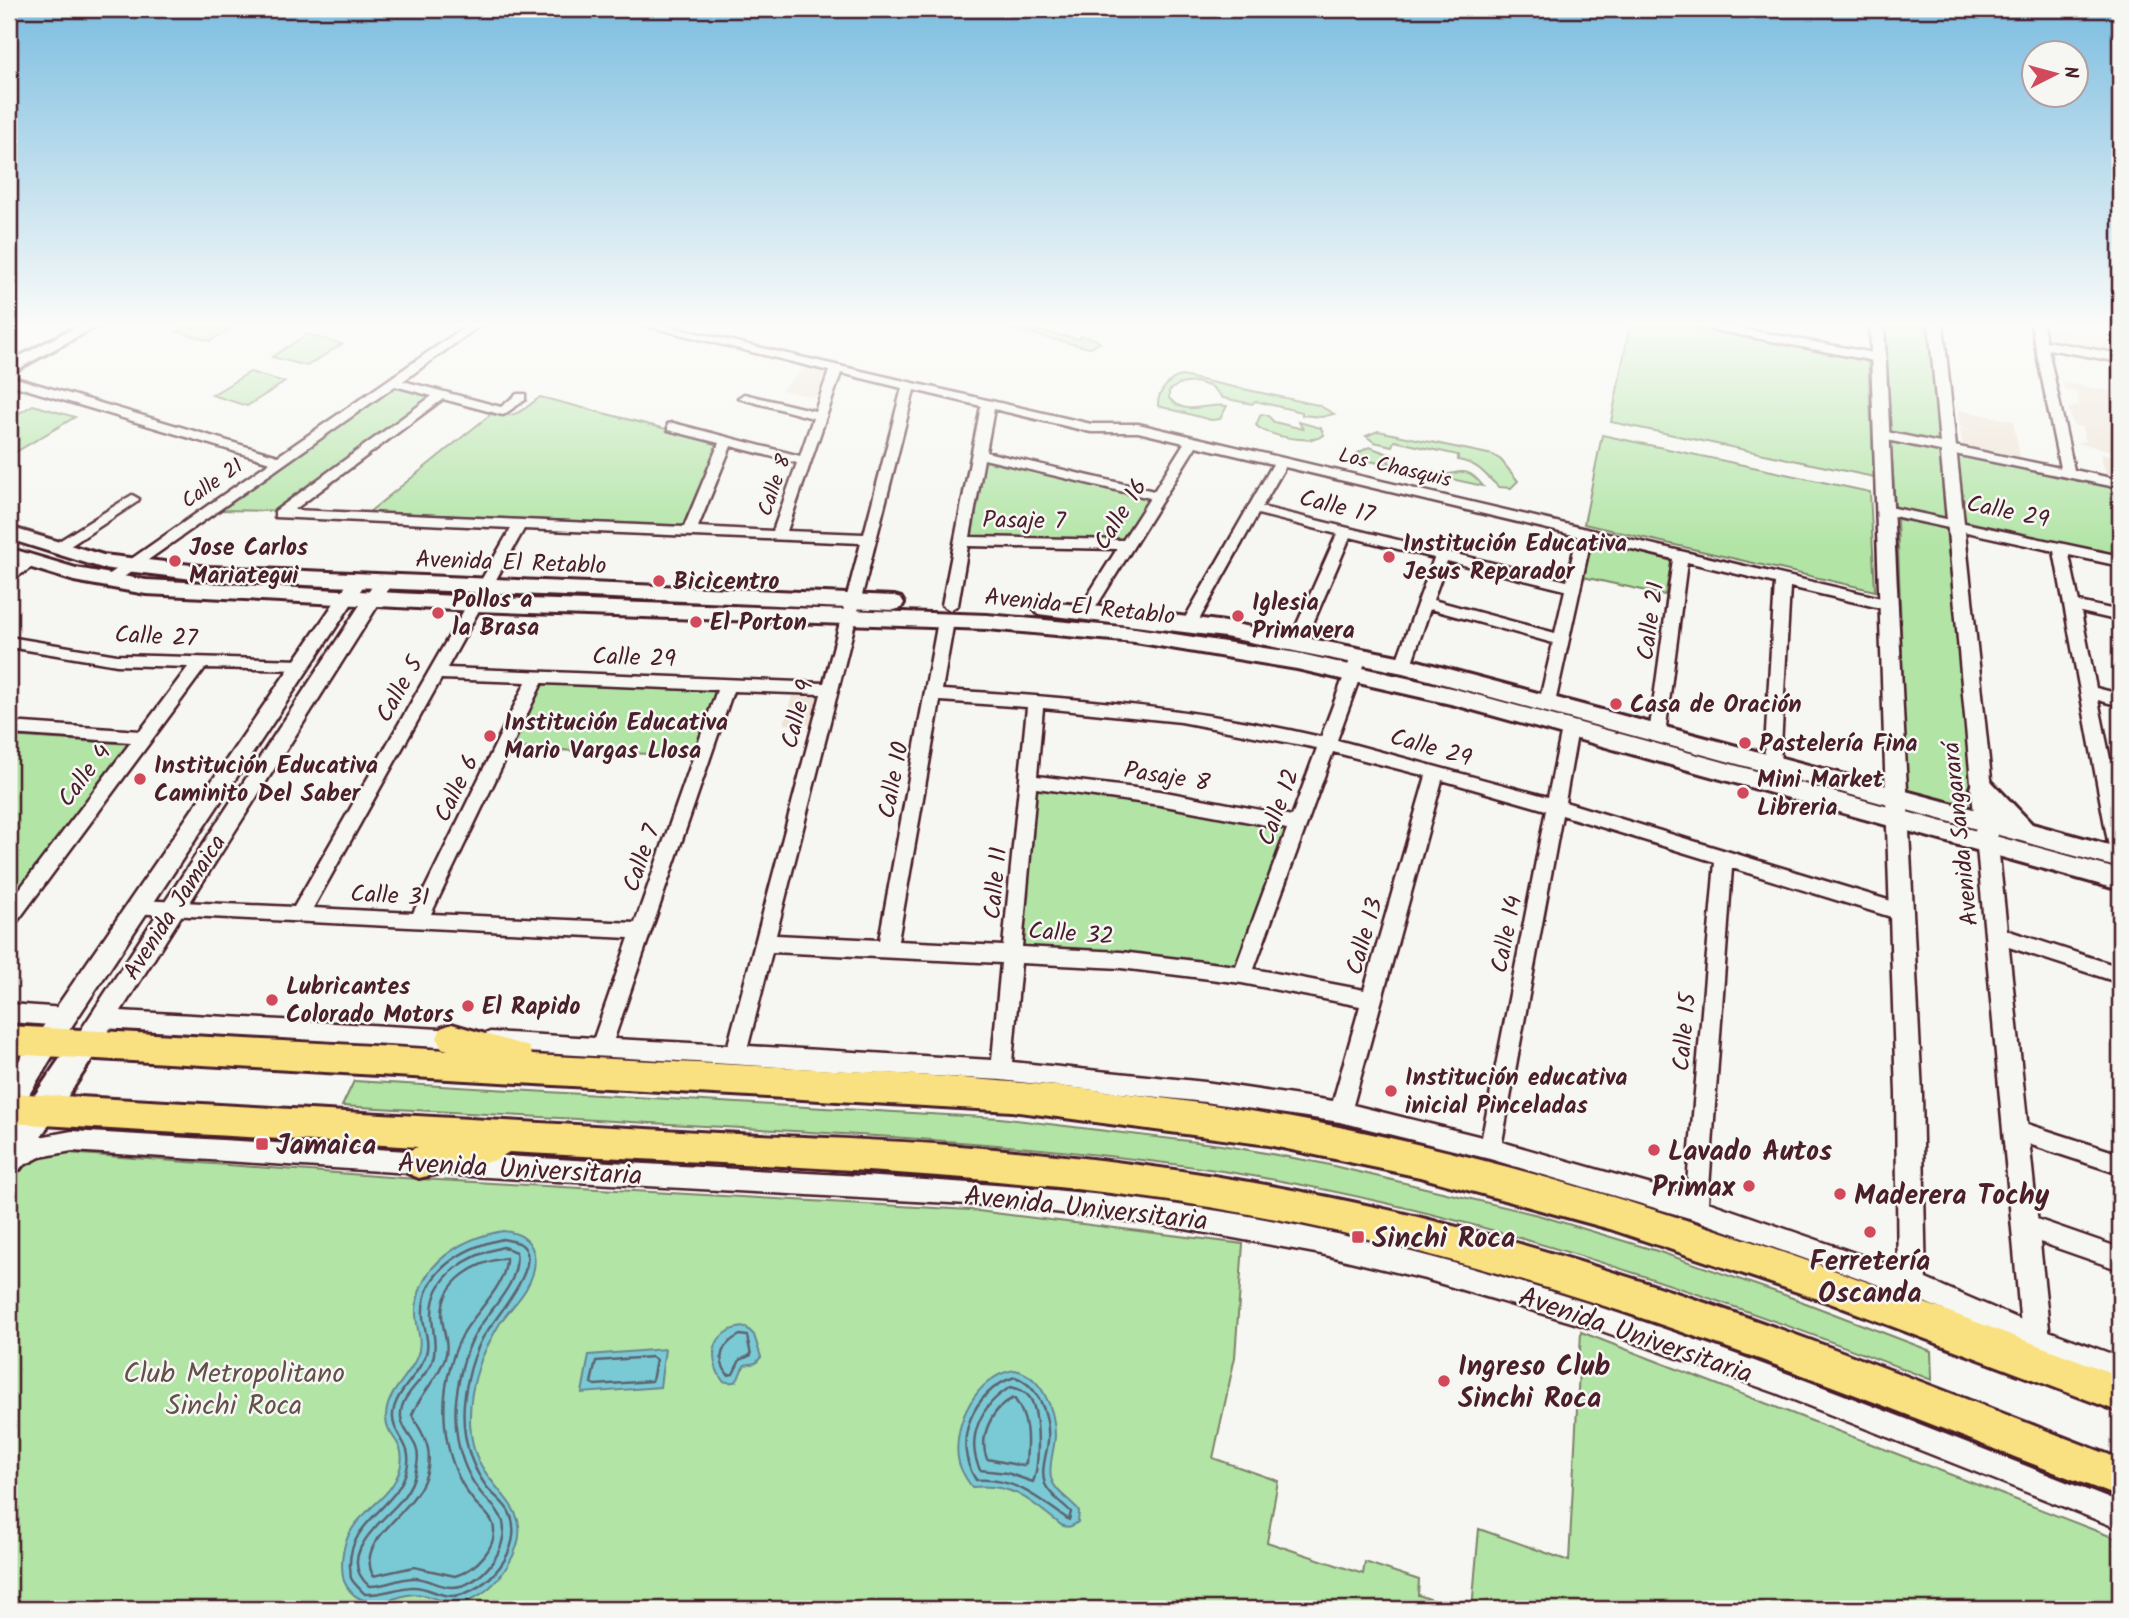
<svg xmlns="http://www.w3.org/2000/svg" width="2129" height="1618" viewBox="0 0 2129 1618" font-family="Kalam,sans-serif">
  <rect width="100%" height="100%" fill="#f6f6f2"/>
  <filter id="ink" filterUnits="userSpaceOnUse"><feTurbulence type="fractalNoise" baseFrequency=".0143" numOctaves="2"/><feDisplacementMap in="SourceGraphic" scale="14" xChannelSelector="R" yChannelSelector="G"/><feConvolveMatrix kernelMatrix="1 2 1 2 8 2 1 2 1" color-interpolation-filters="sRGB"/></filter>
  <g filter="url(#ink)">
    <g fill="#eee3d4">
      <path d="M2066 324H2120V354L2052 342 2048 327 2067 330Z"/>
      <path d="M806 366 825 371 817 398 781 390Z"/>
      <path d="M2063 382 2120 393V477L2106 474 2100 454 2115 457 2114 451 2077 443 2086 441 2082 427 2073 425 2069 409 2079 405 2077 392 2064 389Z"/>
      <path d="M1958 410 2013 421 2020 457 1963 446 1960 429 1973 431 1960 427Z"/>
      <path d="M792 696 820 697 812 725 784 724Z"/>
    </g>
    <g fill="#b1e4a5" stroke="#7e8268" stroke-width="2">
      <path d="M191 324H239L210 341 177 331Z"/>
      <path d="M991 324H1025L1023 327 1078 339 1081 336 1095 339 1100 343 1089 348Z"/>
      <path d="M1630 324H1672L1868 360 1874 477 1611 422Z"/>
      <path d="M1884 324H1931L1943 445 1888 433Z"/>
      <path d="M307 334 342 344 307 366 272 357Z"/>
      <path d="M250 372 285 382 247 406 212 395Z"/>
      <path d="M1182 376 1318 405 1334 414 1322 417 1302 415V412L1255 401 1252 404 1223 398 1212 387 1196 382 1179 384 1169 391V398C1186 418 1207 402 1227 406L1220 419 1211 420 1158 406C1157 393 1169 378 1182 376Z"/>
      <path d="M395 385 437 396 280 511 218 510Z"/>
      <path d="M540 397 721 443 685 526 369 512 491 414C514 420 523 410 540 397Z"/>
      <path d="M33 405 75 417 9 456V419Z"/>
      <path d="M1261 414 1267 415 1274 422 1303 429 1299 422 1321 428 1324 435C1313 445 1265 436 1256 425Z"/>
      <path d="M1378 431 1493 455 1501 460 1518 481 1511 488 1499 487C1482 473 1482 465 1458 460V455L1394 441 1392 446 1374 442 1366 436Z"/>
      <path d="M1602 435 1870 492 1875 591 1584 524Z"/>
      <path d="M1891 442 1942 453 1949 521 1895 508Z"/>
      <path d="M1369 447 1397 457 1387 460 1391 464C1406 467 1426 476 1441 475 1460 474 1466 464 1483 486L1365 460 1358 453Z"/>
      <path d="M1955 454 2120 488V557L1963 523Z"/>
      <path d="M983 456 1150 497 1119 544 967 541Z"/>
      <path d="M1897 519 1946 528 1975 813 1907 795Z"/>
      <path d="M1593 540 1672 561 1665 595 1583 577Z"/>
      <path d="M544 681 720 690 697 756 511 748Z"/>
      <path d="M9 736 131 744 15 895H9Z"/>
      <path d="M1037 789 1161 805 1286 828 1234 968 1127 954 1020 946Z"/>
      <path d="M354 1081 1000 1118 1221 1145 1321 1163 1538 1215 1657 1251 1782 1294 1931 1351 1932 1380C1704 1292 1471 1211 1229 1172 1067 1147 904 1137 741 1128 608 1120 475 1113 342 1106Z"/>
      <path d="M54 1152 403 1178 970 1210 1243 1244 1235 1357 1213 1458 1278 1481 1267 1542 1363 1574 1365 1562 1419 1580 1418 1595 1459 1609H9V1180L21 1168Z"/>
      <path d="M1581 1332 2120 1540V1609H1472L1479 1529 1569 1561Z"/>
    </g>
    <g fill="#7acad5" stroke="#678691" stroke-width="2">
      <path d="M503 1231C538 1234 541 1263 526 1289 519 1301 508 1311 500 1323 492 1337 484 1350 479 1366 470 1392 467 1422 474 1449 488 1496 543 1508 508 1565 499 1580 486 1593 470 1600 443 1610 428 1588 403 1596 381 1603 356 1608 344 1581 342 1575 342 1567 342 1560 346 1511 388 1508 400 1469 408 1441 385 1438 386 1416 387 1391 408 1379 417 1357 424 1340 415 1327 416 1310 419 1264 461 1238 503 1231Z"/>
      <path d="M746 1327 754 1335 761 1357 756 1363 745 1365C736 1375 743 1386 723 1381 706 1357 713 1328 746 1327Z"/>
      <path d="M665 1349 660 1387 582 1393 589 1355Z"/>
      <path d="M1015 1370C1042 1376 1055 1410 1055 1435 1055 1448 1048 1465 1051 1478 1055 1493 1071 1499 1079 1511L1078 1522C1071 1527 1068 1528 1061 1525 1030 1500 1013 1483 972 1487 966 1479 959 1469 958 1458 953 1423 977 1375 1015 1370Z"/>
    </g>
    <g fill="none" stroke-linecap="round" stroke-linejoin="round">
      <g stroke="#5d636f" stroke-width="2.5">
        <path d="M503 1239C508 1240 514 1241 519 1243 549 1259 492 1321 482 1339 476 1351 471 1365 468 1379 459 1415 463 1455 486 1486 493 1496 505 1502 510 1514 525 1549 487 1592 454 1596 439 1597 427 1586 412 1587 396 1588 382 1595 365 1594 361 1590 353 1583 351 1578 350 1575 351 1571 350 1567 348 1521 397 1509 407 1469 414 1443 391 1435 393 1414 395 1391 419 1376 426 1354 430 1341 424 1330 423 1317 420 1271 464 1247 503 1239Z"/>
        <path d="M503 1247 516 1252C521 1283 491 1307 477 1331 468 1346 462 1364 459 1381 451 1419 456 1462 481 1493 489 1503 499 1509 503 1522 509 1549 481 1587 452 1587 440 1587 429 1579 416 1578 400 1577 385 1587 369 1586 334 1555 384 1521 402 1499 410 1489 415 1478 417 1465 422 1441 403 1436 401 1417 399 1395 425 1380 432 1362 438 1346 432 1331 432 1314 432 1275 469 1255 503 1247Z"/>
        <path d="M506 1258C507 1285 477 1310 464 1332 449 1359 442 1394 445 1425 447 1451 456 1479 473 1500 479 1508 490 1514 493 1524 499 1547 475 1570 455 1576L414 1567 373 1576C351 1531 438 1508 428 1449 426 1437 418 1426 412 1415 420 1394 438 1379 445 1358 450 1343 442 1330 442 1315 442 1280 476 1262 506 1258Z"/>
        <path d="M740 1335 747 1336 751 1355 740 1360 733 1374 728 1375C715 1358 722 1344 740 1335Z"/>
        <path d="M652 1357 656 1360 652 1381 595 1385 591 1383 596 1361Z"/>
        <path d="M1015 1377C1039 1386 1050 1416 1048 1441 1047 1454 1040 1470 1045 1484 1050 1496 1063 1503 1071 1512L1069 1520C1039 1499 1015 1477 976 1480 951 1442 973 1390 1015 1377Z"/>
        <path d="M1011 1387C1019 1389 1025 1391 1030 1398 1040 1414 1040 1465 1033 1482L1007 1473 980 1470C965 1438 981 1404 1011 1387Z"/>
        <path d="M1014 1398C1029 1418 1028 1439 1026 1463L1023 1466 987 1459C978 1437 992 1407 1014 1398Z"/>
      </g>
      <defs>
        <g id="minor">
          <path d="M469 324H482L403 381 501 407 517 394H525V400L503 415 443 399 294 510 684 527 719 443 668 430V424L673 423 800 456 813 418 738 398 744 394 815 411 829 371 639 324H658L1091 424H1138L1894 601 1897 605 1889 610 1790 587 1780 764 1778 769H1766L1764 764 1775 583 1687 562 1665 734 1657 740 1649 734 1673 559 1591 539 1555 703 1547 709 1539 703 1553 643 1430 609 1411 665 1403 670 1397 669 1395 665 1434 558 1350 537 1305 642 1297 647 1292 646 1289 642 1337 534 1258 514 1194 629H1184L1181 625 1273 464 1196 446 1091 615 1086 616 1078 611 1117 549 968 546 958 605 950 610 942 605 981 406 914 390 776 935 879 940 938 621 946 616 954 621 942 690C1069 697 1196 708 1321 737L1350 660 1358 655 1364 656 1366 660 1337 740 1548 797 1562 729 1564 725H1576L1578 729 1565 802 1901 904 1908 906 1910 912 1908 918 1901 920 1732 868 1708 1202 1912 1273 2038 1327 2120 1357V1381L2036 1350 1910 1296 1696 1220 1490 1159 1340 1122 1205 1102 1001 1080 490 1050 483 1047 480 1041 483 1035 490 1032 594 1038 629 938 130 913 128 908 130 903 137 900 294 907 511 528 275 517V511L432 396 395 386 114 584H104L102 581 104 578 270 462 9 384V376L278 456ZM841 373 902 388 864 534 787 531ZM994 409 1091 432H1138L1184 443 1154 491 986 452ZM731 446 797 463 773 531 698 527ZM984 459 1150 498 1123 540 970 537ZM1285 467 1577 536 1567 581 1262 507ZM524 529 861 543 824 683 447 668ZM1447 561 1565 590 1555 633 1433 600ZM441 679 526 682 413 913 313 908ZM542 683 717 690 635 923 431 914ZM733 691 821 694 728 1045 614 1039ZM940 701 1027 707 1003 946 898 941ZM1043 708 1181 722 1317 748 1292 816 1160 791 1037 776ZM1333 752 1426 776 1364 990 1254 969ZM1442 780 1546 810 1482 1137 1353 1105ZM1036 788 1160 805 1287 829 1236 966 1121 952 1022 947ZM1562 815 1715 862 1686 1195 1502 1142ZM772 952 1001 963 992 1060 748 1046ZM1021 963 1121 968 1242 983 1360 1006 1333 1101 1205 1082 1012 1062Z"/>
          <path d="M1693 324H1715L1879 354 1885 358 1879 362 1699 327Z"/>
          <path d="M2031 324H2043L2046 341 2120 354V362L2048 349 2074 470 2120 480V488L1877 438 1876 435 1882 431 2060 468Z"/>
          <path d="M132 495 139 499 137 502 61 552H51V546Z"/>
          <path d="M1885 506 2120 556V566L2069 555 2079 602 2120 611V621L2081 612 2096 688 2120 694V706L2098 700 2110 759 2120 762V774L2112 772 2120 813V865L2114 863 2111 858 2054 551 1880 513 1878 510Z"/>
          <path d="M32 556 39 561 37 564 9 582V570Z"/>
          <path d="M9 637 117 655 302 660 310 665 302 670 205 668 16 923 9 925V903L131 742 9 734V722L140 731 188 667 117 665 9 647Z"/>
          <path d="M1997 927 2120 967V983L1990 941 1987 935 1990 929Z"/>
          <path d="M9 1004 65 1008 72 1011 75 1017 72 1023 65 1026 9 1022Z"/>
          <path d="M102 1010 458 1030 465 1033 468 1039 465 1045 458 1048 102 1028 95 1025 92 1019 95 1013Z"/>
          <path d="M2015 1120 2120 1154V1174L2007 1137 2004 1130 2007 1123Z"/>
          <path d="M72 1131 425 1152 433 1156 436 1163 433 1170 425 1174 72 1151 40 1157 9 1173V1151L39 1137Z"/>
          <path d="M453 1153C577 1160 700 1167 824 1174 974 1182 1122 1192 1270 1220 1565 1277 1842 1394 2120 1503V1529L1776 1393 1602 1331 1425 1279 1321 1254 1163 1225 1004 1206 453 1175 445 1171 442 1164 445 1157Z"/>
          <path d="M2025 1215 2120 1248V1270L2017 1234 2014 1226 2017 1218Z"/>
        </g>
        <g id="tertiary">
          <path d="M1870 324H1884L1922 1094 1926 1285 1922 1295 1912 1299 1902 1295 1898 1285 1896 1094Z"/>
          <path d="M1929 324H1943L2050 1338 2046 1348 2036 1352 2026 1348 2022 1338Z"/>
          <path d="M358 575 367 581 364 585 56 1050 47 1053 38 1050 35 1042 38 1034 352 577Z"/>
          <path d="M383 577 392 583 95 1052 86 1055 77 1052 74 1044 77 1036 377 579Z"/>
        </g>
        <g id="secondary">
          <path d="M81 324H100L9 374V362Z"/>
          <path d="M9 527 103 555 209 567 894 596 901 598 904 603 901 608 894 610 209 581 102 568 9 539Z"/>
          <path d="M9 548 76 568 146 580 475 597 987 615 1135 628 1297 653 1455 689 2120 870V890L1455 705 1297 669 1135 642 987 629 475 611 146 594 74 581 9 561Z"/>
          <path d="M1045 602 1135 610 1225 622 1403 657 1988 813 1970 788 1973 781 1982 779 1991 781 2032 824 2120 848V868L1403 673 1225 637 1038 614 1034 609 1038 604Z"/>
          <path d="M47 1029 57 1033 61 1042 19 1111 9 1115V1076L37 1033Z"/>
          <path d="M86 1031 96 1035 100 1044 96 1053 20 1169 9 1174V1133L76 1035Z"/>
        </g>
        <g id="primary">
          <path d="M452 1024 529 1047 532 1055C791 1069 1053 1073 1308 1121 1588 1174 1854 1276 2120 1376V1412L1830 1303 1610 1229 1420 1177 1268 1145 1012 1111 9 1054V1026L448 1050 441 1048 437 1038 441 1028Z"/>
          <path d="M9 1093C233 1106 457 1118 681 1131 785 1137 891 1139 995 1149 1107 1159 1218 1174 1328 1197 1601 1252 1861 1359 2120 1459V1497C2024 1462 1929 1422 1832 1386 1671 1325 1507 1271 1339 1232 1067 1171 785 1168 509 1152L496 1160 419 1178 407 1173 403 1162 407 1151 418 1147 9 1123Z"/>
        </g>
      </defs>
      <use href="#minor" stroke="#4a1f2b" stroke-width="5"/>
      <use href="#tertiary" stroke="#4a1f2b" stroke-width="5"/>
      <use href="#secondary" stroke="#4a1f2b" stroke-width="6"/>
      <use href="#primary" stroke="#4a1f2b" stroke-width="6"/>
      <use href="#minor" fill="#f6f6f2" fill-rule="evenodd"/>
      <use href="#tertiary" fill="#f6f6f2" fill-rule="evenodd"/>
      <use href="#secondary" fill="#f6f6f2" fill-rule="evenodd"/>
      <use href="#primary" fill="#f9e181" fill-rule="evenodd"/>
    </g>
  </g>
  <linearGradient id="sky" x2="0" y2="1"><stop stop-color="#7cbde0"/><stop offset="0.59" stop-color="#fbfbf9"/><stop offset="1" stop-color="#fbfbf9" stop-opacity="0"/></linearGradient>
  <rect width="2129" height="550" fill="url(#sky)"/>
  <g fill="#d1495b" stroke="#f6f6f2" stroke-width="2.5">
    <circle cx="1389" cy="557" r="7"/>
    <circle cx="175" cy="561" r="7"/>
    <circle cx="659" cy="581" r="7"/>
    <circle cx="438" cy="613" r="7"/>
    <circle cx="1238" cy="616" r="7"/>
    <circle cx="696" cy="622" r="7"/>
    <circle cx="1616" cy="704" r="7"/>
    <circle cx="490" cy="736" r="7"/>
    <circle cx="1745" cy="743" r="7"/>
    <circle cx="140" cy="779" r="7"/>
    <circle cx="1743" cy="793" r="7"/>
    <circle cx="272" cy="1000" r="7"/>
    <circle cx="468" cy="1006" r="7"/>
    <circle cx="1391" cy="1091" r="7"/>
    <rect x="255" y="1137" width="14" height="14" rx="3.5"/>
    <circle cx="1654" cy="1150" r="7"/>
    <circle cx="1749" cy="1186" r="7"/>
    <circle cx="1840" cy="1194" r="7"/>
    <circle cx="1870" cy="1232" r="7"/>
    <rect x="1351" y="1230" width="14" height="14" rx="3.5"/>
    <circle cx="1444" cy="1381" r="7"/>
  </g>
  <g text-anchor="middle" stroke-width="5" stroke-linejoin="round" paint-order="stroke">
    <g font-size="21" fill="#4a1f2b" stroke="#f6f6f2">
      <text transform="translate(1395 467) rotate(13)" y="7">Los Chasquis</text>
      <text transform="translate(212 483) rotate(-35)" y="7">Calle 21</text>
      <text transform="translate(774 485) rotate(-71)" y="7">Calle 8</text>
    </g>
    <g font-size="24" fill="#4a1f2b" stroke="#f6f6f2">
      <text transform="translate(1337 506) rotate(14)" y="8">Calle 17</text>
      <text transform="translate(2008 511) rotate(12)" y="8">Calle 29</text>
      <text transform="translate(1120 514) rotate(-58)" y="8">Calle 16</text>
      <text transform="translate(1024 520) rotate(1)" y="8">Pasaje 7</text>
      <text transform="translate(511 562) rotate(2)" y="8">Avenida El Retablo</text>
      <text transform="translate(1080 606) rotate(6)" y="8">Avenida El Retablo</text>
      <text transform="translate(1650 621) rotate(-82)" y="8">Calle 21</text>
      <text transform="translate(156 636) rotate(3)" y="8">Calle 27</text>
      <text transform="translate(634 657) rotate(2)" y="8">Calle 29</text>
      <text transform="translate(399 689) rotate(-61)" y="8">Calle 5</text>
      <text transform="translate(797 714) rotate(-76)" y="8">Calle 9</text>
      <text transform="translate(1431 747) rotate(16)" y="8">Calle 29</text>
      <text transform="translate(84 775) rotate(-53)" y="8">Calle 4</text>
      <text transform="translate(1167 776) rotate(9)" y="8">Pasaje 8</text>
      <text transform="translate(893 780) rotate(-79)" y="8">Calle 10</text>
      <text transform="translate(456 788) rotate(-64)" y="8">Calle 6</text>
      <text transform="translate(1278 807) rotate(-70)" y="8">Calle 12</text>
      <text transform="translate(1960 834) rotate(-96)" y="8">Avenida Sangarará</text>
      <text transform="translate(641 858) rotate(-71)" y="8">Calle 7</text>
      <text transform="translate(995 883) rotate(-85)" y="8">Calle 11</text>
      <text transform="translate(390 895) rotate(3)" y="8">Calle 31</text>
      <text transform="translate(174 907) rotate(-57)" y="8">Avenida Jamaica</text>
      <text transform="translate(1071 933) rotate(4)" y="8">Calle 32</text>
      <text transform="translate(1506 934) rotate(-79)" y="8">Calle 14</text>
      <text transform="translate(1364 936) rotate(-74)" y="8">Calle 13</text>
      <text transform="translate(1684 1032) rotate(-85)" y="8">Calle 15</text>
    </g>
    <g font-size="24" font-weight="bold" fill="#4a1f2b" stroke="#f6f6f2" text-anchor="start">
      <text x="1403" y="551">Institución Educativa<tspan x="1403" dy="28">Jesus Reparador</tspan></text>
      <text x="189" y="555">Jose Carlos<tspan x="189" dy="28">Mariategui</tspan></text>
      <text x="673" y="589">Bicicentro</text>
      <text x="452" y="607">Pollos a<tspan x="452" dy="28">la Brasa</tspan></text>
      <text x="1252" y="610">Iglesia<tspan x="1252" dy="28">Primavera</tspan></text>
      <text x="710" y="630">El Porton</text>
      <text x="1630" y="712">Casa de Oración</text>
      <text x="504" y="730">Institución Educativa<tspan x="504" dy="28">Mario Vargas Llosa</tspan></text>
      <text x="1759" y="751">Pastelería Fina</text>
      <text x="154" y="773">Institución Educativa<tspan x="154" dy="28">Caminito Del Saber</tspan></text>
      <text x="1757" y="787">Mini Market<tspan x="1757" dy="28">Libreria</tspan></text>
      <text x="286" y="994">Lubricantes<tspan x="286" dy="28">Colorado Motors</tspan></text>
      <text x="482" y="1014">El Rapido</text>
      <text x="1405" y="1085">Institución educativa<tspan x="1405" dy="28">inicial Pinceladas</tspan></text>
    </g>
    <g font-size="28" font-weight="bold" fill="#4a1f2b" stroke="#f6f6f2" text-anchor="start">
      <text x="276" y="1154">Jamaica</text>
      <text x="1668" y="1160">Lavado Autos</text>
      <text x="1735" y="1196" text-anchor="end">Primax</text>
      <text x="1854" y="1204">Maderera Tochy</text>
      <text x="1372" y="1247">Sinchi Roca</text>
      <text x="1870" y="1270" text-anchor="middle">Ferretería<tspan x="1870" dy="32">Oscanda</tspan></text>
      <text x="1458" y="1375">Ingreso Club<tspan x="1458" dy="32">Sinchi Roca</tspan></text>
    </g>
    <g font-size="28" fill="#4a1f2b" stroke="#f6f6f2">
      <text transform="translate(520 1168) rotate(3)" y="10">Avenida Universitaria</text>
      <text transform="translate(1086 1207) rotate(6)" y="10">Avenida Universitaria</text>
      <text transform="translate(1636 1334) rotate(19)" y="10">Avenida Universitaria</text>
    </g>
    <g font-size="28" fill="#64504a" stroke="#f6f6f2">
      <text x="234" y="1382">Club Metropolitano<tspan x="234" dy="32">Sinchi Roca</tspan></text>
    </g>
  </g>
  <rect width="2129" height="1618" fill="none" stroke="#f6f6f2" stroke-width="35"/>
  <rect x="18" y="18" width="2094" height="1583" fill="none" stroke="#4a1f2b" stroke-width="2.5" filter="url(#ink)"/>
  <g transform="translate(2055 74) rotate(84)"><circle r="33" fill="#f6f6f2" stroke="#b1a0a2" stroke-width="2"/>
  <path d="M0-5L12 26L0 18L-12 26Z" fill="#d1495b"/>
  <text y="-10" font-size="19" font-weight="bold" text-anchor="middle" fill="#4a1f2b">N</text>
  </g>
</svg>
